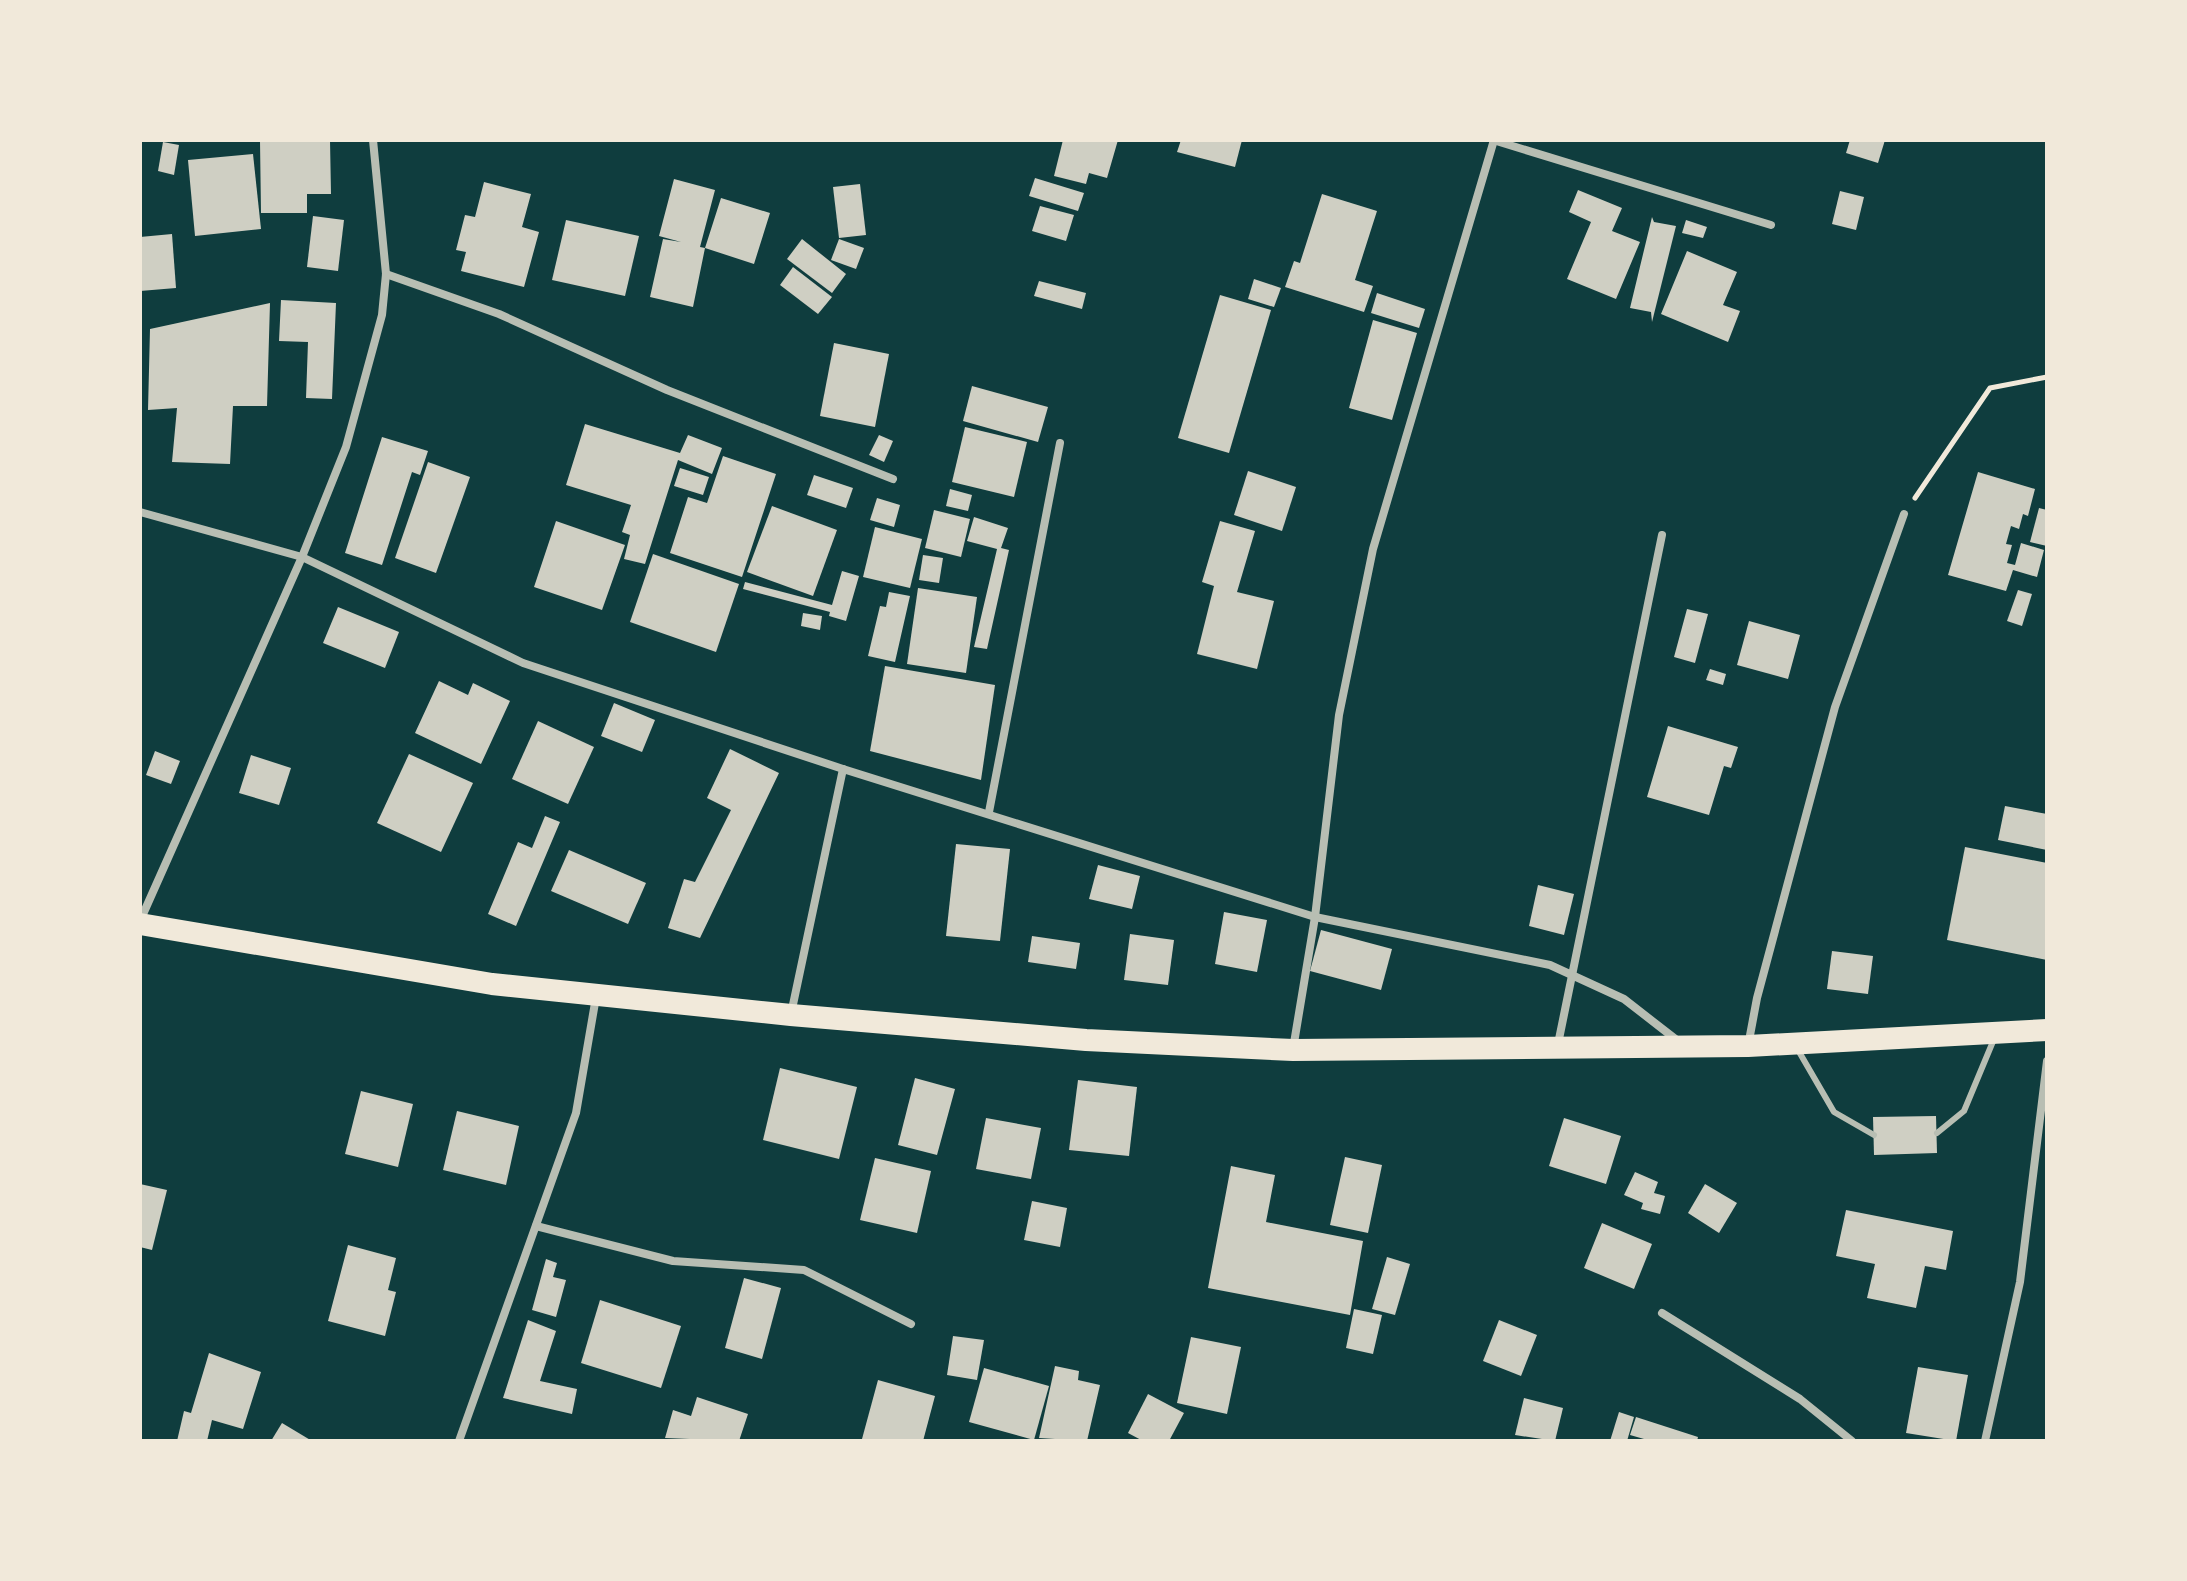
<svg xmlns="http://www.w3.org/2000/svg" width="2187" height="1581" viewBox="0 0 2187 1581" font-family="'Fira Sans Condensed',sans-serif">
  <rect width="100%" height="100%" fill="#0f3d3e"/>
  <g fill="#cfcfc3">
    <path d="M330 140 331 194H307V213H261L260 141Z"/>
    <path d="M1063 140H1118L1107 178 1089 173 1086 184 1054 176Z"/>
    <path d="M1181 140H1242L1235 167 1177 152Z"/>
    <path d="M1850 140H1885L1878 163 1846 153Z"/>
    <path d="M163 142 179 145 174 175 158 171Z"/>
    <path d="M253 154 261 229 195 236 188 160Z"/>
    <path d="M1035 178 1084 193 1078 211 1029 196Z"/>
    <path d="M674 179 715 190 700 247 705 248 721 198 770 213 754 264 705 248 693 307 650 297 663 239 681 242 659 236Z"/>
    <path d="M484 182 531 194 522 227 539 232 524 287 461 271 466 252 456 250 465 215 475 217Z"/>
    <path d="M860 184 866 235 839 238 833 187Z"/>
    <path d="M1578 190 1622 208 1612 231 1640 242 1616 299 1567 279 1591 222 1569 212Z"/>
    <path d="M1840 191 1864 197 1856 230 1832 224Z"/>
    <path d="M1322 194 1377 211 1355 280 1373 286 1364 312 1285 287 1294 261 1300 263Z"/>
    <path d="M1040 206 1074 215 1066 241 1032 231Z"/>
    <path d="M313 216 344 220 338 271 307 267Z"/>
    <path d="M1652 217 1654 222 1676 226 1652 322 1651 312 1630 308Z"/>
    <path d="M566 220 639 236 625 296 552 280Z"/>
    <path d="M1686 220 1707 227 1703 238 1682 233Z"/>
    <path d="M172 234 176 288 140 291V237Z"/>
    <path d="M802 239 846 274 832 293 787 259Z"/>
    <path d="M839 239 864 248 856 269 831 260Z"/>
    <path d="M1687 251 1737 272 1723 305 1740 311 1728 342 1661 314Z"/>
    <path d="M793 267 832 297 818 314 780 285Z"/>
    <path d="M1254 279 1281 288 1274 307 1248 299Z"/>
    <path d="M1039 281 1086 293 1082 309 1034 296Z"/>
    <path d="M1377 293 1425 309 1419 328 1371 313Z"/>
    <path d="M1220 295 1271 310 1229 453 1178 438Z"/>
    <path d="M281 300 336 303 332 399 306 398 308 342 279 341Z"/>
    <path d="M270 303 267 406H233L230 464 172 462 177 408 148 410 150 329Z"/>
    <path d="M1373 320 1417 333 1392 420 1349 408Z"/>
    <path d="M834 343 889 354 875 427 820 416Z"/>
    <path d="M972 386 1048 407 1038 442 963 421Z"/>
    <path d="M585 424 680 453 688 435 722 448 712 474 678 460 645 564 624 559 630 535 622 532 631 505 566 485Z"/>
    <path d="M965 427 1027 442 1014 497 952 482Z"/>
    <path d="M879 435 893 441 884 462 869 455Z"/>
    <path d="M382 437 428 451 420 475 412 472 382 565 345 553Z"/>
    <path d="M723 456 776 474 742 577 670 553 688 497 707 503Z"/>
    <path d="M428 462 470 477 436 573 395 558Z"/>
    <path d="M680 468 709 477 703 495 674 486Z"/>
    <path d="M1248 471 1296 487 1282 531 1234 515Z"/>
    <path d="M1978 472 2035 489 2028 516 2023 514 2019 529 2011 526 2006 544 2012 545 2007 563 2015 565 2021 543 2044 550 2037 577 2013 570 2006 591 1948 575Z"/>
    <path d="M814 475 853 488 846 508 807 495Z"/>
    <path d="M950 489 972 495 968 511 946 506Z"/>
    <path d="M877 498 900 505 894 527 870 520Z"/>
    <path d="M772 506 837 530 813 596 747 572Z"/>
    <path d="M2039 508 2047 510V546L2030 542Z"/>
    <path d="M934 510 970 519 961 557 925 548Z"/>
    <path d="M974 517 1008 528 1001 548 1009 550 987 649 974 647 997 549 967 541Z"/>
    <path d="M556 521 625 545 602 610 534 587Z"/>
    <path d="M1220 521 1255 531 1237 592 1274 601 1257 669 1197 654 1214 586 1202 582Z"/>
    <path d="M875 527 922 539 910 588 863 577Z"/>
    <path d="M653 554 739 584 716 652 630 622Z"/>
    <path d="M923 555 943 558 939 583 919 580Z"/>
    <path d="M842 571 859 576 846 621 829 616 830 612 743 589 745 582 832 605Z"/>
    <path d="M918 588 977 597 966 673 907 664Z"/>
    <path d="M2018 590 2032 594 2022 626 2007 621Z"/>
    <path d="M889 592 910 596 895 662 868 656 880 606 886 607Z"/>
    <path d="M338 607 399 632 385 668 323 643Z"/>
    <path d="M1687 609 1708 614 1695 663 1674 657Z"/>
    <path d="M803 613 822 616 820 630 801 626Z"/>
    <path d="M1749 621 1800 635 1788 679 1737 665Z"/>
    <path d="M885 666 995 685 981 780 870 751Z"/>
    <path d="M1710 669 1726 674 1723 685 1706 680Z"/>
    <path d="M439 681 468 695 473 683 510 701 481 764 415 733Z"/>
    <path d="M614 703 655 720 642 752 601 736Z"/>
    <path d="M538 721 594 747 568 804 512 779Z"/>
    <path d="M1668 726 1738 747 1731 768 1724 766 1709 815 1647 797Z"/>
    <path d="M730 749 779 773 700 938 668 928 684 879 695 882 731 810 707 798Z"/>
    <path d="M155 751 180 761 171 784 146 775Z"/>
    <path d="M409 754 473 783 441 852 377 823Z"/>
    <path d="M251 755 291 768 279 805 239 793Z"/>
    <path d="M2005 806 2047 814V850L1998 840Z"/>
    <path d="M545 816 560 822 516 926 488 914 518 842 532 848Z"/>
    <path d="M956 844 1010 849 1000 941 946 936Z"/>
    <path d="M1965 847 2047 863V960L1947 940Z"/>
    <path d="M569 850 646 883 628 924 551 891Z"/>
    <path d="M1098 865 1140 876 1132 909 1089 899Z"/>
    <path d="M1538 885 1574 894 1564 935 1529 926Z"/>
    <path d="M1224 912 1267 920 1257 972 1215 964Z"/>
    <path d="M1321 930 1392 949 1381 990 1310 971Z"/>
    <path d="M1130 934 1174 940 1168 985 1124 980Z"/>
    <path d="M1032 936 1080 943 1076 969 1028 962Z"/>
    <path d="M1832 951 1873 956 1868 994 1827 989Z"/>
    <path d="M780 1068 857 1087 839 1159 763 1140Z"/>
    <path d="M915 1078 955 1089 937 1155 898 1145Z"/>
    <path d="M1078 1080 1137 1087 1129 1156 1069 1150Z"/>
    <path d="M361 1091 413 1104 398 1167 345 1154Z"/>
    <path d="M457 1111 519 1126 506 1185 443 1170Z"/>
    <path d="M1936 1116 1937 1153 1874 1155 1873 1117Z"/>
    <path d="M986 1118 1041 1128 1031 1179 976 1169Z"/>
    <path d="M1564 1118 1621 1136 1606 1184 1549 1166Z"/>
    <path d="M1345 1157 1382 1165 1368 1233 1330 1225Z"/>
    <path d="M875 1158 931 1171 917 1233 860 1220Z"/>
    <path d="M1231 1166 1275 1175 1266 1222 1363 1241 1350 1315 1208 1288Z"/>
    <path d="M1635 1172 1658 1182 1654 1193 1665 1196 1660 1214 1641 1209 1643 1203 1624 1195Z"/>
    <path d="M140 1184 167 1190 152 1250 140 1247Z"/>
    <path d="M1705 1184 1737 1203 1719 1233 1688 1213Z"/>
    <path d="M1032 1201 1067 1208 1060 1247 1024 1240Z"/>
    <path d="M1846 1210 1953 1231 1946 1270 1925 1266 1916 1308 1867 1298 1875 1264 1836 1256Z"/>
    <path d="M1602 1223 1652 1244 1634 1289 1584 1268Z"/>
    <path d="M348 1245 396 1258 388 1290 396 1292 385 1336 328 1321Z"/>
    <path d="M1387 1257 1410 1264 1395 1315 1372 1309Z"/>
    <path d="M546 1259 557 1263 553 1277 566 1280 556 1317 532 1310Z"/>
    <path d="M744 1278 781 1288 762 1359 725 1348Z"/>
    <path d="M600 1300 681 1326 661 1388 581 1363Z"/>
    <path d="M1354 1309 1382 1315 1373 1354 1346 1348Z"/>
    <path d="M528 1320 556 1331 540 1381 577 1389 572 1414 503 1398Z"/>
    <path d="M1499 1320 1537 1335 1521 1376 1483 1361Z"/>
    <path d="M953 1336 984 1340 977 1380 947 1375Z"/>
    <path d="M1191 1337 1241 1347 1227 1414 1177 1403Z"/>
    <path d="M209 1353 261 1372 243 1429 212 1420 207 1441H177L184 1411 191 1413Z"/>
    <path d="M1055 1366 1079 1371 1078 1380 1100 1385 1087 1441 1039 1438Z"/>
    <path d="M1918 1367 1968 1375 1956 1441 1906 1433Z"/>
    <path d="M984 1368 1049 1386 1034 1440 969 1422Z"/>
    <path d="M878 1380 935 1396 923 1441 862 1439Z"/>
    <path d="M1148 1394 1184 1413 1169 1441H1143L1128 1433Z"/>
    <path d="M697 1397 748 1414 739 1441 665 1438 673 1410 691 1416Z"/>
    <path d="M1524 1398 1563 1408 1555 1441 1515 1435Z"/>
    <path d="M1619 1412 1634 1417 1627 1441H1610Z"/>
    <path d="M1636 1417 1698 1437 1697 1441H1651L1630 1435Z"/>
    <path d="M282 1423 312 1441H271Z"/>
  </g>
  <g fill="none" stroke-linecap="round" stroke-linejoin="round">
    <path stroke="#f1e9da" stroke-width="5" d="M1915 498 1990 388 2047 377"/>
    <g stroke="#b8beb3" stroke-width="6">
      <path d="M1798 1050 1834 1112 1874 1135"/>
      <path d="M1937 1133 1964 1111 1994 1039"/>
    </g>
    <g stroke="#b8beb3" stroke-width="8">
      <path d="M1493 140 1771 225"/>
      <path d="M386 274 499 314 667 390 893 479"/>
      <path d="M140 512 302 557 523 663 843 769 1315 917 1550 965 1624 999 1678 1041"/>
      <path d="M989 812 1060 443"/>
      <path d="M140 921 302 557 346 447 382 315 386 274 373 140"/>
      <path d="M791 1014 843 769"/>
      <path d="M1558 1044 1662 535"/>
      <path d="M1748 1046 1757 998 1835 707 1904 514"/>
      <path d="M1293 1049 1315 917 1339 715 1373 549 1494 140"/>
      <path d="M536 1226 673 1261 804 1270 911 1324"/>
      <path d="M1662 1313 1800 1399 1852 1441"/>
      <path d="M459 1441 576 1113 596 997"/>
      <path d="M1985 1441 2020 1282 2047 1061"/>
    </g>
    <path stroke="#f1e9da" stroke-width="22" d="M140 924 492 984 791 1015 1086 1040 1293 1050 1748 1046 2047 1030"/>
  </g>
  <rect width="2187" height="1581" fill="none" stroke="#f1e9da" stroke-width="284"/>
</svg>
